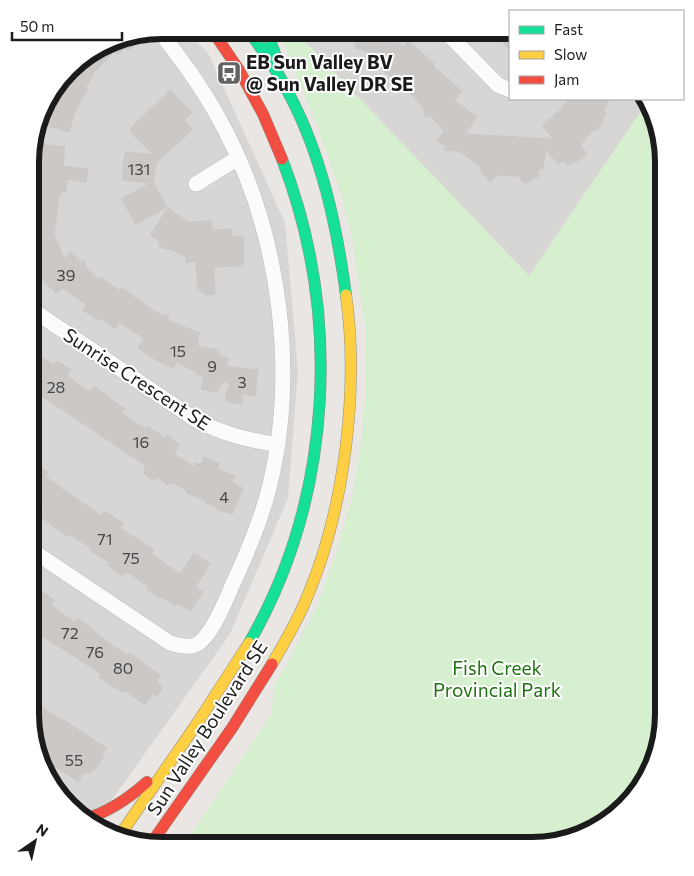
<svg xmlns="http://www.w3.org/2000/svg" width="694" height="876" viewBox="0 0 694 876" font-family="Commissioner,sans-serif">
  <rect width="100%" height="100%" fill="#e9e6e3"/>
  <g fill="#d8d6d5">
    <path d="M162 30H185L208 53 285 223 298 371 288 498 230 634 94 825 89 824 48 780 30 714 31 145 48 96 75 63 119 37Z"/>
    <path d="M294 30 510 31V99H647L648 101 529 276Z"/>
  </g>
  <path fill="#d6efcf" d="M278 30H294L529 276 648 101 664 162V723L642 787 598 828 540 846H183L271 715 274 688 315 611 337 552 352 497 362 441 366 383 365 324 352 237 342 197 318 127Z"/>
  <g fill="#cbc8c6" stroke="#ccc7c5">
    <path d="M357 31H386L403 47 408 41 435 64 433 66 462 91 454 100 477 117 465 134 553 139 542 125 558 112 569 99H610L603 110 607 113 602 119 604 120 599 126V129L592 131 580 145 587 154 576 163 574 161 568 165 564 160 558 164 546 149 543 169H539L538 178H535L528 183H524L518 176 497 175 490 182 480 170V164H477L458 150 457 152 454 150 445 151V146L437 141 444 131 431 116 424 117V108L406 89 407 88 386 73 365 51 361 49H355V40L352 36Z"/>
    <path d="M489 31H510V49Z"/>
    <path d="M134 35V46L130 49H124L118 55 114 51 90 77 92 78 85 88 88 89 76 109 69 132 42 124 45 112 42 111 48 96 75 63 119 37Z"/>
    <path d="M170 90 192 113 184 120 193 129 156 163 153 182 167 207 136 224 121 199 151 183 122 180 124 158 126 152 153 155 129 130Z"/>
    <path d="M32 143 65 147 63 166 88 169 86 182 67 179 66 192H61L59 197 54 234 64 258 71 252 79 261H85V266L98 280 100 277 120 291 122 288 156 312 164 316 168 315 169 321 200 333 197 341 199 342 197 346 217 350 222 357 228 358 226 366 258 370 255 396 243 394 242 404 226 401V393L230 384 223 381 216 392 201 389 204 375 196 374V372L176 362 173 368 158 361 138 348 144 338 119 322 115 329 99 318 97 320 83 310 87 305 62 288 56 293 31 267Z"/>
    <path d="M168 208 188 222 212 221V230L232 229V237L243 236 244 264H241V266L214 267 215 294 206 295 198 289 196 261 186 263V257L170 249H164L159 246V241L150 235Z"/>
    <path d="M31 352 35 354 36 353 54 365 57 361 71 370 67 376 90 392 94 386 108 396 107 397 125 409 122 413 145 429 147 426 165 438 167 435 180 445 174 454 194 467 196 463 201 464 204 457 219 463 217 469 235 476 232 483 243 488 232 514 218 510 216 507 206 503V501L187 493 185 489 169 482 168 485 157 477 154 481 143 473 146 466 36 392 37 390 31 386Z"/>
    <path d="M31 460 48 472 45 476 57 485 102 516 105 511 123 523 120 528 154 550 151 554 180 574 194 553 210 564 195 587 203 592 190 611 177 603 175 606 162 597 160 599 147 590 149 587 126 571 123 576 108 566 110 563 91 551 92 549 70 534 68 537 40 516 45 508 35 501 37 498 30 493Z"/>
    <path d="M30 587 39 594 41 591 55 600 51 605 74 622 77 618 90 627V628L105 640 128 656 130 653 161 676 156 682 163 687 157 696 153 694 145 705 124 690 122 692 109 684 99 677 101 674 30 628Z"/>
    <path d="M30 699 61 720 62 719 106 748 102 755 104 756 94 771 92 770 89 774 85 771 78 782 42 757 47 748 37 741 30 714Z"/>
  </g>
  <g fill="none" stroke-linecap="round" stroke-linejoin="round">
    <defs>
      <g id="street">
        <path d="M445 31 498 85 510 90"/>
        <path d="M196 184 238 158"/>
        <path d="M31 309 196 420C226 435 245 439 278 445"/>
        <path d="M30 549 170 643C177 645 185 647 192 646 209 643 225 602 231 588 245 558 258 528 267 496 299 378 281 236 224 128 206 93 183 61 159 31"/>
      </g>
      <g id="fast">
        <path d="M248 30C263 51 278 71 289 94 322 156 337 227 346 295"/>
        <path d="M266 30 277 59"/>
        <path d="M249 643C333 497 342 315 282 159"/>
      </g>
      <g id="slow">
        <path d="M272 664C286 640 300 616 310 590 345 504 359 388 346 295"/>
        <path d="M120 835 198 722 249 643"/>
      </g>
      <g id="jam">
        <path d="M212 30 239 70 263 114 282 159"/>
        <path d="M85 819C109 812 128 799 147 782"/>
        <path d="M150 845 232 728 272 664"/>
      </g>
    </defs>
    <use href="#street" stroke="#bcbbba" stroke-width="16"/>
    <use href="#fast" stroke="#928e7d" stroke-width="12"/>
    <use href="#slow" stroke="#928e7d" stroke-width="12"/>
    <use href="#jam" stroke="#928e7d" stroke-width="12"/>
    <use href="#street" stroke="#fcfbfb" stroke-width="15"/>
    <use href="#fast" stroke="#16e098" stroke-width="11"/>
    <use href="#slow" stroke="#ffcf43" stroke-width="11"/>
    <use href="#jam" stroke="#f24e42" stroke-width="11"/>
  </g>
  <defs>
    <symbol id="bus-square" viewBox="-11 -11 22 22"><rect x="-9" y="-9" width="18" height="18" rx="4" fill="#636261" stroke="#fff"/><path d="M-5-6H5V4H4V6H2V4H-2V6H-4V4H-5ZM-3.5-4V0h7V-4ZM-3.5 1.2v1.5H-2V1.2ZM2 1.2v1.5H3.5V1.2Z" fill="#fff"/></symbol>
  </defs>
  <g fill-rule="evenodd">
    <use href="#bus-square" x="215" y="59" width="28" height="28"/>
  </g>
  <g text-anchor="middle" stroke-width="4" stroke-linejoin="round" paint-order="stroke">
    <g font-size="16" fill="#474646">
      <text x="139" y="175">131</text>
      <text x="66" y="281">39</text>
      <text x="178" y="357">15</text>
      <text x="212" y="372">9</text>
      <text x="242" y="388">3</text>
      <text x="56" y="393">28</text>
      <text x="141" y="448">16</text>
      <text x="224" y="503">4</text>
      <text x="105" y="545">71</text>
      <text x="131" y="564">75</text>
      <text x="70" y="639">72</text>
      <text x="95" y="658">76</text>
      <text x="123" y="674">80</text>
      <text x="74" y="766">55</text>
    </g>
    <g font-size="19" font-weight="bold" fill="#1b1b1b" stroke="#fff" text-anchor="start">
      <text x="246" y="69">EB Sun Valley BV<tspan x="246" dy="22">@ Sun Valley DR SE</tspan></text>
    </g>
    <g font-size="19" fill="#1b1b1b" stroke="#fff">
      <text transform="translate(137 379) rotate(33)" y="7">Sunrise Crescent SE</text>
      <text transform="translate(207 728) rotate(-57)" y="7">Sun Valley Boulevard SE</text>
    </g>
    <g font-size="19" fill="#1f7110" stroke="#fff">
      <text x="497" y="675">Fish Creek<tspan x="497" dy="22">Provincial Park</tspan></text>
    </g>
  </g>
  <path d="M0 0H694V876H0ZM162 39H532A123 123 0 0 1 655 162V714A123 123 0 0 1 532 837H162A123 123 0 0 1 39 714V162A123 123 0 0 1 162 39Z" fill="#fff" fill-rule="evenodd"/>
  <path fill="none" stroke="#1b1b1b" stroke-width="6" d="M162 39H532A123 123 0 0 1 655 162V714A123 123 0 0 1 532 837H162A123 123 0 0 1 39 714V162A123 123 0 0 1 162 39Z"/>
  <rect x="509" y="10" width="175" height="90" fill="#ffffff" stroke="#a4a4a4"/>
  <rect x="519" y="26" width="25" height="8" fill="#16e098" stroke="#a4a4a4"/>
  <text x="554" y="35" font-size="15" fill="#1b1b1b">Fast</text>
  <rect x="519" y="51" width="25" height="8" fill="#ffcf43" stroke="#a4a4a4"/>
  <text x="554" y="60" font-size="15" fill="#1b1b1b">Slow</text>
  <rect x="519" y="76" width="25" height="8" fill="#f24e42" stroke="#a4a4a4"/>
  <text x="554" y="85" font-size="15" fill="#1b1b1b">Jam</text>
  <g transform="translate(35 841) rotate(34)" stroke="#ffffff" stroke-width="4" paint-order="stroke">
  <path d="M0-4L9 19L0 12L-9 19Z" fill="#1b1b1b"/>
  <text y="-8" font-size="14" font-weight="bold" text-anchor="middle" fill="#1b1b1b">N</text>
  </g>
  <path d="M12 32v8h110v-8" fill="none" stroke="#1b1b1b" stroke-width="2.5"/>
  <text x="20" y="32" font-size="15" fill="#1b1b1b" stroke="#ffffff" stroke-width="4" paint-order="stroke">50 m</text>
</svg>
